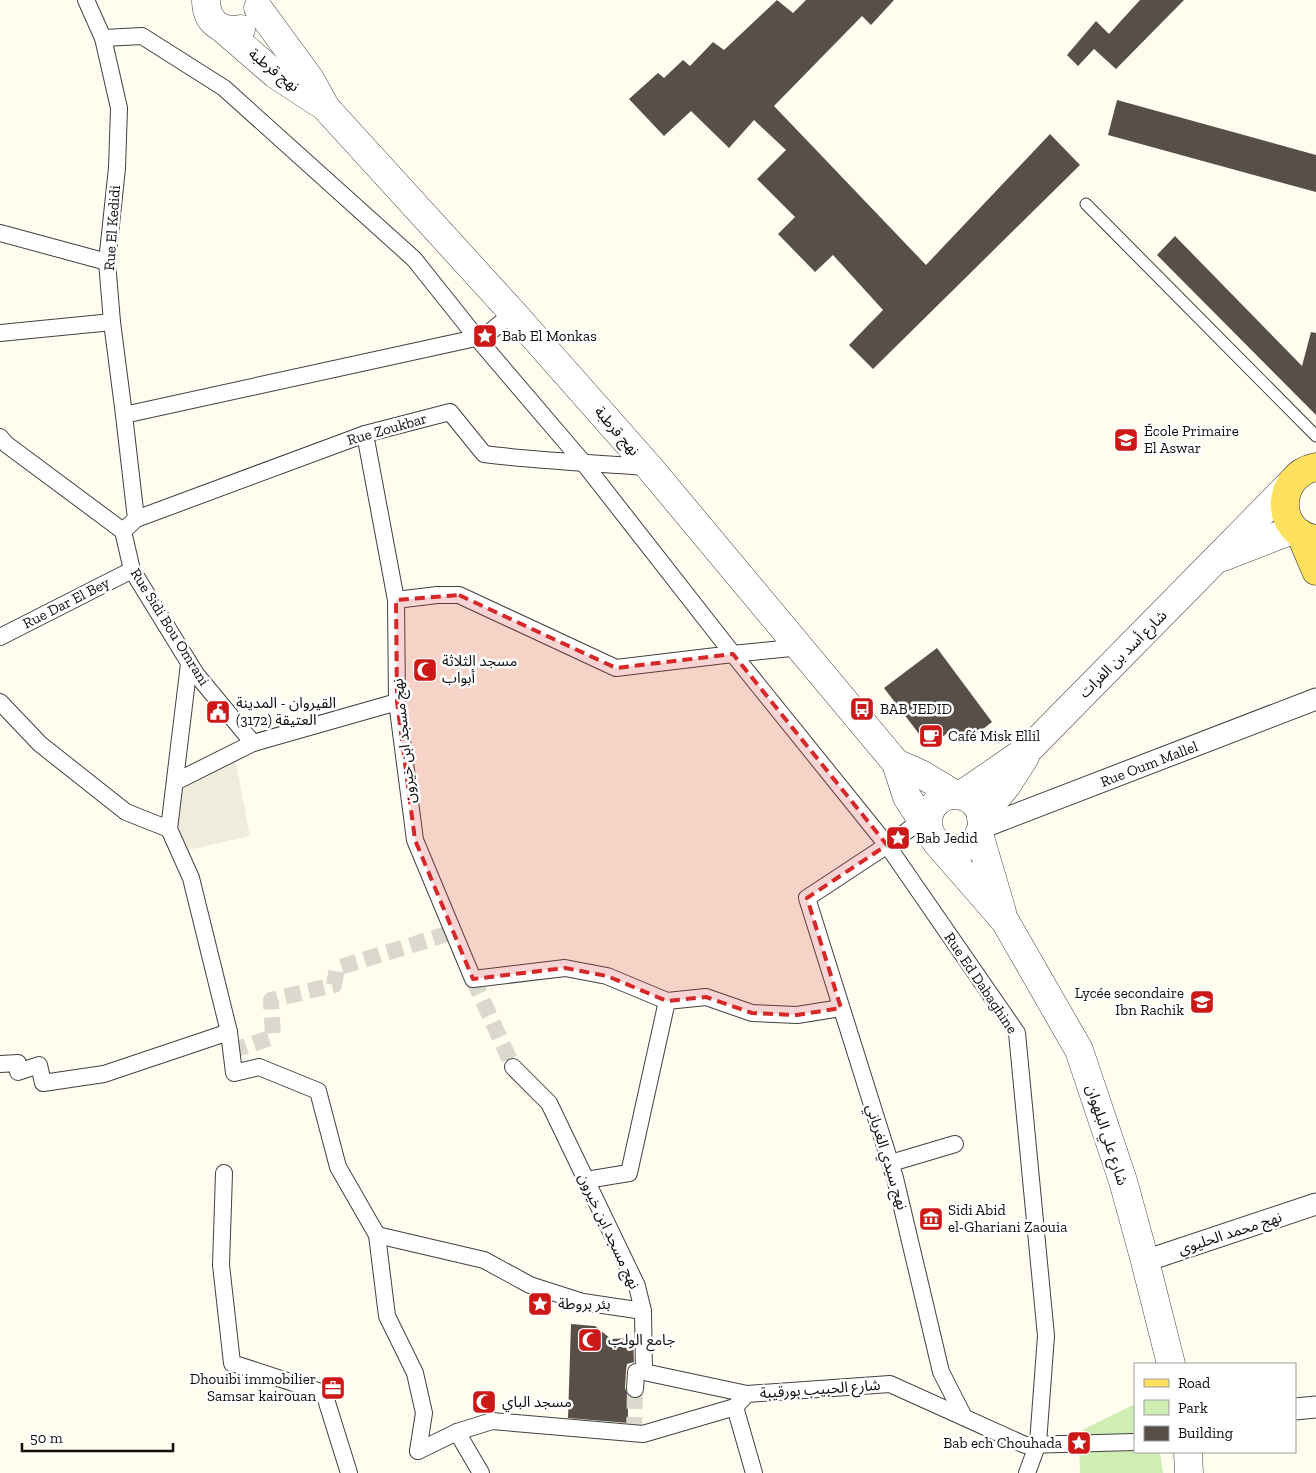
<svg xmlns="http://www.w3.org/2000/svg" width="1316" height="1473" viewBox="0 0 1316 1473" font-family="'Zilla Slab','Noto Sans Arabic',serif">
  <rect width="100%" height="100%" fill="#fffdef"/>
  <path fill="#cfeeb4" d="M1135 1404V1452H1160L1163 1473H1080L1079 1443 1080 1431Z"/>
  <path fill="#f0ecdc" d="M234 752 250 836 179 852 169 829 175 782Z"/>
  <g fill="#584f49">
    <path d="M777 0 793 13 806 0H894L871 25 862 16 774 106 926 265 1050 134 1080 165 873 369 849 345 883 310 833 255 815 272 778 234 795 217 757 179 786 150 754 120 729 148 691 111 664 136 629 99 658 73 664 78 683 60 690 66 713 42 724 50Z"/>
    <path d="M1140 0H1184L1116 69 1094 49 1078 66 1067 55 1096 21 1109 34Z"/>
    <path d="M1117 100 1316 155V192L1108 135Z"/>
    <path d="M1175 236 1302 366 1311 332 1316 333V415L1157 255Z"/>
    <path d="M937 648 992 722 965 743 954 728 929 747 884 688Z"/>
    <path d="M571 1324 595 1326 611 1339 633 1338 634 1362 627 1364 626 1371 625 1388 628 1395V1423L568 1418Z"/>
  </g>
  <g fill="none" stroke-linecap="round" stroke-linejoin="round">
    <g stroke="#dbd9cd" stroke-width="16" stroke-dasharray="16 8" stroke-linecap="butt">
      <path d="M473 979 513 1067"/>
      <path d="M231 1051 273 1037 271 1000 334 985 337 968 454 932"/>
      <path d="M634 1433 635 1389"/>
    </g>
    <defs>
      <path id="service" d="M1086 204 1316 436"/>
      <g id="pedestrian">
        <path d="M86 0 103 38 119 108 117 168 107 262 112 322 124 415 136 519"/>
        <path d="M103 38 142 36 224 88 414 259 477 338 582 461 733 654 887 845 1017 1033 1046 1336 1038 1443 1027 1473"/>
        <path d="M0 233 107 262"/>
        <path d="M0 333 112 322"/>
        <path d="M124 415 485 336 513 313"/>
        <path d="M365 434 396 600 397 702 415 840 473 979 565 968 607 976 667 1001"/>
        <path d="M0 437 6 444 123 531 132 570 196 674 253 743"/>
        <path d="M123 531 136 519 365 434 450 412 484 454C539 461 594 463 649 467"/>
        <path d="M396 600 437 595H459L616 668 733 654 801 647"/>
        <path d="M0 637 132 570"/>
        <path d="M189 664 169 829 191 878 229 1032"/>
        <path d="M0 702 40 744 126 812 169 829"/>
        <path d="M175 782 253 743 397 702"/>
        <path d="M921 820 898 838 807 898 895 1178 941 1372 964 1417"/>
        <path d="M0 1064 18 1063V1072L39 1065 43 1083 104 1074 229 1032 234 1073 259 1067 318 1091 338 1167 377 1235 387 1316 415 1373 424 1413 418 1451"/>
        <path d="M513 1067 549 1103 637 1286 643 1311 644 1372 747 1394"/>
        <path d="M891 1163 955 1144"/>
        <path d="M224 1173 221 1265 232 1363 324 1393 349 1473"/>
        <path d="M586 1180 629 1173 667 1001 706 997 752 1013 797 1015 841 1008"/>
        <path d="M377 1235 484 1260 530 1285 583 1302 643 1311"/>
        <path d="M635 1389 636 1372H644"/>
        <path d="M735 1407 754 1473"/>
        <path d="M457 1432 481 1473"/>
        <path d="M418 1451 457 1432 492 1421 643 1434 735 1407 747 1394 890 1384 1025 1445 1135 1442"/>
      </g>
      <g id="minor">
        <path d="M981 828 1316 699"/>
        <path d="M1145 1261 1316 1204"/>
        <path d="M1295 1409 1316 1407"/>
      </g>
      <g id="tertiary">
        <path d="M206 0C206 21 220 33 241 29"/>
        <path d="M258 8 310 79 326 108 513 313 649 467 896 763 907 797 930 833"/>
        <path d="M223 29 275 74 319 103"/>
        <path d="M1223 557 1295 529"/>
        <path d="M896 763 921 774 954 794"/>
        <path d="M961 795 1031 747 1290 484"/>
        <circle cx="955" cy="822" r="27"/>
        <path d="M981 817 1007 785 1025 757"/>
        <path d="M979 834 1002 912"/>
        <path d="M937 843 1005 921 1079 1050 1123 1181 1145 1261 1171 1364"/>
        <path d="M1188 1452 1189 1473"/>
      </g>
      <g id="primary">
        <path d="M1316 467C1275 475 1274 534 1316 539"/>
        <path d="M1300 533 1316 571"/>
      </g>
    </defs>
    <use href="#service" stroke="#414141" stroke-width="13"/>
    <use href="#pedestrian" stroke="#414141" stroke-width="18"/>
    <use href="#minor" stroke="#414141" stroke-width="23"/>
    <use href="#tertiary" stroke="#414141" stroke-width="29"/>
    <use href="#primary" stroke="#1f1f1f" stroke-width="29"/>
    <use href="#service" stroke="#fff" stroke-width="11"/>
    <use href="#pedestrian" stroke="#fff" stroke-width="16"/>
    <use href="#minor" stroke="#fff" stroke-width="21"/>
    <use href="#tertiary" stroke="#fff" stroke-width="28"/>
    <use href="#primary" stroke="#ffe05f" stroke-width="28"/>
  </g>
  <path fill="#d62828" fill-opacity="0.2" stroke="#d62828" stroke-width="4" stroke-dasharray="10 6" stroke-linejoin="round" d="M459 595 616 668 733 654 887 845 807 898 841 1008 797 1015 752 1013 706 997 667 1001 607 976 565 968 473 979 415 840 397 702 396 600Z"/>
  <defs>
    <symbol id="sight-square" viewBox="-11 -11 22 22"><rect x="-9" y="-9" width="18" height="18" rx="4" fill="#cc1817" stroke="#fff"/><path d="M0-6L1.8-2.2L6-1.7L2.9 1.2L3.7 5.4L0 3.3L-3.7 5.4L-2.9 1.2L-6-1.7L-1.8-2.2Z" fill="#fff"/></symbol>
    <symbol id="school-square" viewBox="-11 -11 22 22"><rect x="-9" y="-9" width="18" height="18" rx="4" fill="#cc1817" stroke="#fff"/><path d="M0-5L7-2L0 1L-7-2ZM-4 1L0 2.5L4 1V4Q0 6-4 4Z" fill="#fff"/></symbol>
    <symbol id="mosque-square" viewBox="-11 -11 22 22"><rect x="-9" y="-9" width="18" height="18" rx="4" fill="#cc1817" stroke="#fff"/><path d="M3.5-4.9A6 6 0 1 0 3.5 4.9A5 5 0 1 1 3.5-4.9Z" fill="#fff"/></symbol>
    <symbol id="bus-square" viewBox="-11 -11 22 22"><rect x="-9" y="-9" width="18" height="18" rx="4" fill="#cc1817" stroke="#fff"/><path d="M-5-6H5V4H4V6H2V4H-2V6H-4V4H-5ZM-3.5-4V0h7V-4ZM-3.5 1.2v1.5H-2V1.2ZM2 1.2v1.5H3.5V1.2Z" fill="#fff"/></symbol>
    <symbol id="civic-square" viewBox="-11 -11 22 22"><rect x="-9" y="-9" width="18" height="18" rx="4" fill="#cc1817" stroke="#fff"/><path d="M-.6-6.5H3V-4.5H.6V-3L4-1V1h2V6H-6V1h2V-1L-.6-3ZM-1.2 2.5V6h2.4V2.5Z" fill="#fff"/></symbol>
    <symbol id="cafe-square" viewBox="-11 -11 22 22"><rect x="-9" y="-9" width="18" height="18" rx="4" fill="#cc1817" stroke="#fff"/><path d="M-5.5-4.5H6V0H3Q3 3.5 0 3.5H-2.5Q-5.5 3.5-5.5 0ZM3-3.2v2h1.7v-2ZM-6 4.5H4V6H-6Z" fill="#fff"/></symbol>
    <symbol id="museum-square" viewBox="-11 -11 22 22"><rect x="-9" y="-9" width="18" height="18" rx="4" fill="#cc1817" stroke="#fff"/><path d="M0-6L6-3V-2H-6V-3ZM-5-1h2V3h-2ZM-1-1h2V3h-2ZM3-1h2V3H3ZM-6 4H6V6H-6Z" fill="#fff"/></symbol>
    <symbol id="office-square" viewBox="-11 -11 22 22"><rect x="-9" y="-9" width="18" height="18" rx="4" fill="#cc1817" stroke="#fff"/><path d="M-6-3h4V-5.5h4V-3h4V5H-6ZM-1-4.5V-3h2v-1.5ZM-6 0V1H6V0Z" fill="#fff"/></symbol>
  </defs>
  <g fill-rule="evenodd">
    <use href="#sight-square" x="471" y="322" width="28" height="28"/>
    <use href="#school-square" x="1112" y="426" width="28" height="28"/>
    <use href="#mosque-square" x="411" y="656" width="28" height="28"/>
    <use href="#bus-square" x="848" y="695" width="28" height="28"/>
    <use href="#civic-square" x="204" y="698" width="28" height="28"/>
    <use href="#cafe-square" x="917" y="722" width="28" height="28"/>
    <use href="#sight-square" x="884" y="824" width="28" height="28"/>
    <use href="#school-square" x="1188" y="988" width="28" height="28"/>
    <use href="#museum-square" x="917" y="1205" width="28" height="28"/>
    <use href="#sight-square" x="526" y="1290" width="28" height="28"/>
    <use href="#mosque-square" x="576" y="1326" width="28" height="28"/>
    <use href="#office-square" x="319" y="1374" width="28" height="28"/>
    <use href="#mosque-square" x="470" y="1388" width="28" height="28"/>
    <use href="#sight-square" x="1065" y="1429" width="28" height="28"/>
  </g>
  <g text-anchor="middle" stroke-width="5" stroke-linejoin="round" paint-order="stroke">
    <g font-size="15" fill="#0e0e0e" stroke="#fff">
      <text transform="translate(274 70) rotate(38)" y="5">نهج قرطبة</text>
      <text transform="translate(112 228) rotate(-86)" y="5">Rue El Kedidi</text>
      <text transform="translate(387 429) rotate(-16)" y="5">Rue Zoukbar</text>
      <text transform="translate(617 431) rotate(49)" y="5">نهج قرطبة</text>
      <text transform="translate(66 603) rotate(-27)" y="5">Rue Dar El Bey</text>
      <text transform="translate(170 627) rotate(58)" y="5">Rue Sidi Bou Omrani</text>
      <text transform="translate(1123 654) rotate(-45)" y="5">شارع أسد بن الفرات</text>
      <text transform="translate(404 741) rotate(-96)" y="5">نهج مسجد ابن خيرون</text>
      <text transform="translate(1149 764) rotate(-21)" y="5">Rue Oum Mallel</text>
      <text transform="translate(981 983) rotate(56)" y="5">Rue Ed Dabaghine</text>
      <text transform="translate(1107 1135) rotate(72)" y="5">شارع علي البلهوان</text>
      <text transform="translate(887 1157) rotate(73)" y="5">نهج سيدي الغرياني</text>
      <text transform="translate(609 1231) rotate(65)" y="5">نهج مسجد ابن خيرون</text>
      <text transform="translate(1230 1233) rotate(-18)" y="5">نهج محمد الحليوي</text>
      <text transform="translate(820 1389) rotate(-4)" y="5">شارع الحبيب بورقيبة</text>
    </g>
    <g font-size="15" fill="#0e0e0e" stroke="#fff" text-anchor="start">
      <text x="502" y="341">Bab El Monkas</text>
      <text x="1144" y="436">École Primaire<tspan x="1144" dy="17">El Aswar</tspan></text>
      <text x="442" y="666">مسجد الثلاثة<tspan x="442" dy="17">أبواب</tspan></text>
      <text x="236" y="708">القيروان - المدينة<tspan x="236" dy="17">العتيقة (3172)</tspan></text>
      <text x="880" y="714">BAB JEDID</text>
      <text x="948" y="741">Café Misk Ellil</text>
      <text x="916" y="843">Bab Jedid</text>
      <text x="1184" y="998" text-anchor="end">Lycée secondaire<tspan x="1184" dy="17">Ibn Rachik</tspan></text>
      <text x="948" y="1215">Sidi Abid<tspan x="948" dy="17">el-Ghariani Zaouia</tspan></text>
      <text x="558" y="1309">بئر بروطة</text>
      <text x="608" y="1345">جامع الولب</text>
      <text x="316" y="1384" text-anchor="end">Dhouibi immobilier<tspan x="316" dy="17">Samsar kairouan</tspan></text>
      <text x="502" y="1407">مسجد الباي</text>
      <text x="1062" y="1448" text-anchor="end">Bab ech Chouhada</text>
    </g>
  </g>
  <rect x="1134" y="1363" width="162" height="90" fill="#ffffff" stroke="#9f9f9f"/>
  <rect x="1144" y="1379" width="25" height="8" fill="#ffe05f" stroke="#9f9f9f"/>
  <text x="1178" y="1388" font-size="15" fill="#0e0e0e">Road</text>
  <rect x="1144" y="1400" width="25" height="15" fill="#cfeeb4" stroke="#9f9f9f"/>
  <text x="1178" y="1413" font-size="15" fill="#0e0e0e">Park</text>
  <rect x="1144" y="1426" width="25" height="15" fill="#584f49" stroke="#9f9f9f"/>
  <text x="1178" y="1438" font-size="15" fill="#0e0e0e">Building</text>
  <path d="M22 1443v8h151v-8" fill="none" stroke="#0e0e0e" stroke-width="2.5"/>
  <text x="30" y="1443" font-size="15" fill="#0e0e0e" stroke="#ffffff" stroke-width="4" paint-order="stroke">50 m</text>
</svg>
